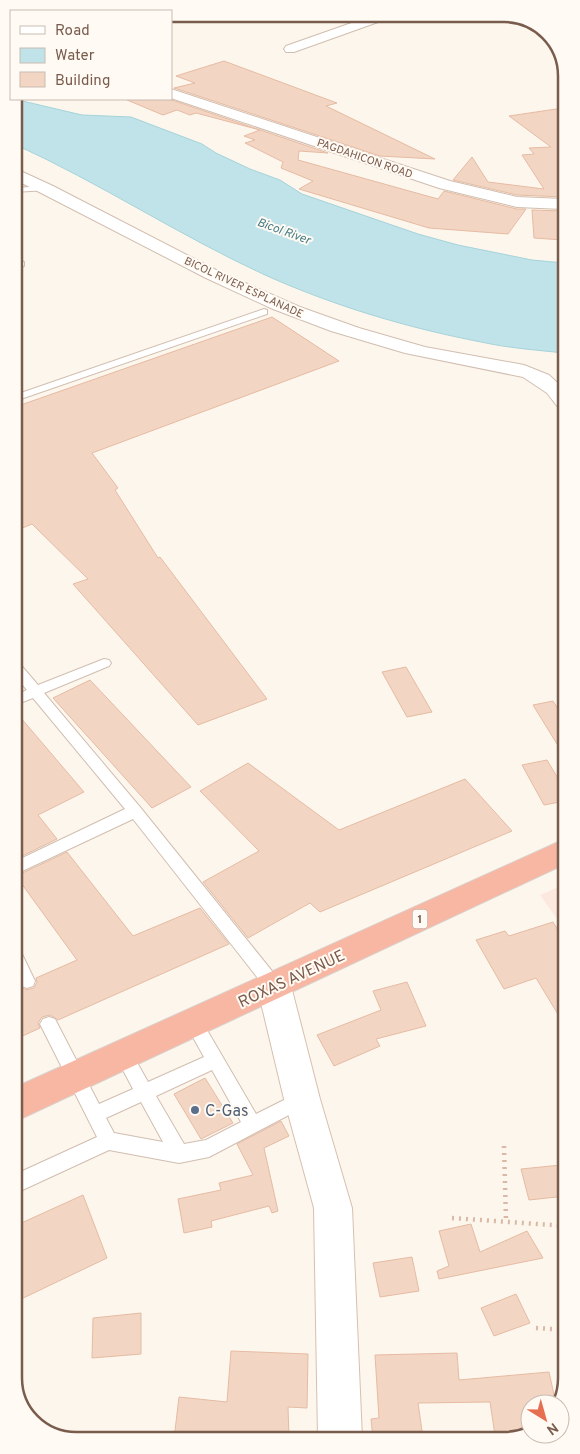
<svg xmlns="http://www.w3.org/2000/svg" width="580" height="1454" viewBox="0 0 580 1454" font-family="Overpass,sans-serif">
  <rect width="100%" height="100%" fill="#fdf6ec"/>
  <path fill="#fde8e0" d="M565 884V930L540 895Z"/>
  <path fill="#bfe3e8" stroke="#a5d3da" d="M14 99 82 115 131 117 202 144 216 153 250 169 280 180 302 194 418 234 458 245 532 260 564 263V353C536 350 508 348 481 342 408 328 334 306 265 275 180 236 100 183 14 144Z"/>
  <g fill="#f3d5c3" stroke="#e6bba3">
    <path d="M224 61 337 103 326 106 435 159 380 156 174 88 195 83 176 76Z"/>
    <path d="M133 99H169L328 153 299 151 298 160 438 199 444 191 517 209H526L508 234 429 228 299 189 313 181 281 168 283 162 245 143 255 140 244 136 260 130 196 113 190 115 177 110 163 115 127 100Z"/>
    <path d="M563 108V197L517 195 453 180 472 157 488 182 544 189 522 155 534 154 529 148 551 147 509 116Z"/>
    <path d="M532 210 563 211V240L534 238Z"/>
    <path d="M272 317 339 361 92 453 118 488 115 490 158 558 160 557 267 699 198 725 73 584 88 579 32 524 15 531V407Z"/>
    <path d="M406 667 432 712 407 717 382 672Z"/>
    <path d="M90 680 191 787 152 808 53 698Z"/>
    <path d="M553 701 565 720V757L533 705Z"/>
    <path d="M15 711 84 792 38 815 57 839 16 859Z"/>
    <path d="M547 760 565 790V801L544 805 522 765Z"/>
    <path d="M248 763 339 830 465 779 512 831 320 912 310 903 248 938 203 882 259 851 200 791Z"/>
    <path d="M67 852 133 936 200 908 229 944 58 1020 50 1015 42 1017 38 1023 40 1028 16 1039V986L19 985 26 990 34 988 37 982 36 978 77 960 16 876Z"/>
    <path d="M553 922 565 942V1026L536 978 504 989 476 940 505 931 509 936Z"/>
    <path d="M407 982 426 1026 376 1039 380 1046 334 1066 317 1035 381 1010 373 991Z"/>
    <path d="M205 1078 233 1123 201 1139 174 1094Z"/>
    <path d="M281 1121 289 1136 264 1148 278 1211 272 1213 269 1206 211 1221 212 1227 184 1233 178 1199 221 1190 219 1183 253 1175 237 1144Z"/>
    <path d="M561 1165 566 1183V1196L529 1200 521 1169Z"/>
    <path d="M83 1195 107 1258 17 1301V1225Z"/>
    <path d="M471 1224 480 1252 527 1231 543 1258 439 1279 437 1271 449 1266 439 1231Z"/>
    <path d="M412 1257 419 1291 380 1297 373 1263Z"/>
    <path d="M516 1294 530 1323 494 1336 481 1308Z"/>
    <path d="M141 1313V1354L92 1358 93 1318Z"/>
    <path d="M231 1351 308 1354 307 1408 288 1407 289 1439H174L179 1397 227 1402Z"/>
    <path d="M457 1353 459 1380 549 1372 556 1404H530V1431L495 1435 490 1402 418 1403 423 1438H373L371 1419 379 1418 375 1355Z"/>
  </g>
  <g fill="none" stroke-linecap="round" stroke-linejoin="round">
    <defs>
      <g id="lane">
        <path d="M557 48 563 56V57L560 56 555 50Z"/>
        <path d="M45 186 49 188 48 190 14 192V188Z"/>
        <path d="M21 261 24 262V266L14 269V263Z"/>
        <path d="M264 309 267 310V314L15 401V395Z"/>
        <path d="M104 659 109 660 111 663 109 666 44 693 140 807 280 981 282 986 280 991 274 993 268 991 133 819 16 874V861L125 809 33 698 15 705V695L27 690 15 676V663L20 664 38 685Z"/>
        <path d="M16 952 22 954 35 981 33 986 27 988 21 986 16 975Z"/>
        <path d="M194 1016 200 1018 256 1114 302 1091 308 1093 311 1099 308 1105 209 1157 179 1163 109 1150 16 1193V1174L97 1137 40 1024 43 1019 49 1017 55 1019 99 1104 133 1089 115 1055 118 1050 124 1047 130 1050 148 1082 204 1057 185 1023 188 1018ZM212 1070 241 1122 206 1140 184 1144 156 1096ZM141 1102 163 1142 114 1133 106 1118Z"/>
      </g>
      <g id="street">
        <path d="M377 14H394L392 17 294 52H286L284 49 286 46Z"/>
        <path d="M171 89 450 181 517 197 563 199V209L517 207 439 188 171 98Z"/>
        <path d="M14 168 53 186 218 271 300 307 359 328 425 347 524 365 549 375 564 389V408L557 406 547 393 523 377 405 353 331 331 273 309 206 278 14 179Z"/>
      </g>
      <path id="secondary" d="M274 972 286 976 291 986 320 1099 352 1208 362 1438H318L314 1208 284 1099 257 986 262 976Z"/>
      <path id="highway" d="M565 839V864L16 1121V1087Z"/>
    </defs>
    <use href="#lane" stroke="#d1beb0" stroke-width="2"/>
    <use href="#street" stroke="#d1beb0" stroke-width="2"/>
    <use href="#secondary" stroke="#d6c0b0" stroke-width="2"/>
    <use href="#highway" stroke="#dad1cd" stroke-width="2"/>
    <g stroke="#d9b8a5" stroke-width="4.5" stroke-dasharray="2 5" stroke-linecap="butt">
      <path d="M504 1146 506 1221"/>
      <path d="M452 1218 566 1226"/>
      <path d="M536 1328 566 1330"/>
    </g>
    <use href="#lane" fill="#fff" fill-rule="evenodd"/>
    <use href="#street" fill="#fff" fill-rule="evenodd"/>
    <use href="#secondary" fill="#fff" fill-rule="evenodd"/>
    <use href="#highway" fill="#f7b7a3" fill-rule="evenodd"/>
  </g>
  <circle fill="#5c6f8a" stroke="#fffaf3" stroke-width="2" cx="195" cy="1110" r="5"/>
  <g text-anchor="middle" stroke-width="4" stroke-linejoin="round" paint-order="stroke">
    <g font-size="11" fill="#7a5c4d" stroke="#fffaf3">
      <text transform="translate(365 158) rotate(19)" y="4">PAGDAHICON ROAD</text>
      <text transform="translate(244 287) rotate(25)" y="4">BICOL RIVER ESPLANADE</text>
    </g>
    <g font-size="12" font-style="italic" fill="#437c86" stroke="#fffaf3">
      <text transform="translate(284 231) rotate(20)" y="4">Bicol River</text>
    </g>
    <rect fill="#fffaf3" stroke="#a28b7f" stroke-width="1" x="412.5" y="909.5" width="15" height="19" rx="4"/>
    <g font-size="12" font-weight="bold" fill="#7a5c4d">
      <text x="420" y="923">1</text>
    </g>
    <g font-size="16" fill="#7a5c4d" stroke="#fffaf3">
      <text transform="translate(291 978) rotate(-25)" y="6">ROXAS AVENUE</text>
    </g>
    <g font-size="16" fill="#4e5e75" stroke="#fffaf3" text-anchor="start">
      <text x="205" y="1116">C-Gas</text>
    </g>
  </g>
  <path d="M0 0H580V1454H0ZM76 22H504A54 54 0 0 1 558 76V1378A54 54 0 0 1 504 1432H76A54 54 0 0 1 22 1378V76A54 54 0 0 1 76 22Z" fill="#fffaf3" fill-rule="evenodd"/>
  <path fill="none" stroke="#7a5c4d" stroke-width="2.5" d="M76 22H504A54 54 0 0 1 558 76V1378A54 54 0 0 1 504 1432H76A54 54 0 0 1 22 1378V76A54 54 0 0 1 76 22Z"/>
  <rect x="10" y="10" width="162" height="90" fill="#fffaf3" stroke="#cabbb1"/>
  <rect x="20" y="26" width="25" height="8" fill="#ffffff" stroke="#cabbb1"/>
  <text x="55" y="35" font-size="15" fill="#7a5c4d">Road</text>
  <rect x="20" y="48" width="25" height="15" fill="#bfe3e8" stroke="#cabbb1"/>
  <text x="55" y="60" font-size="15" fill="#7a5c4d">Water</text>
  <rect x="20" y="72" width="25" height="15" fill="#f3d5c3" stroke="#cabbb1"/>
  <text x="55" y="85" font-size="15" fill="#7a5c4d">Building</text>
  <g transform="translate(545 1419) rotate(143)"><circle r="24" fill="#fffaf3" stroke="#cabbb1"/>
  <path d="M0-4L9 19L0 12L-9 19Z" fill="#e76f51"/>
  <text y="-8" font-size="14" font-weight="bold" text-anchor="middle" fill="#7a5c4d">N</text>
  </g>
</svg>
